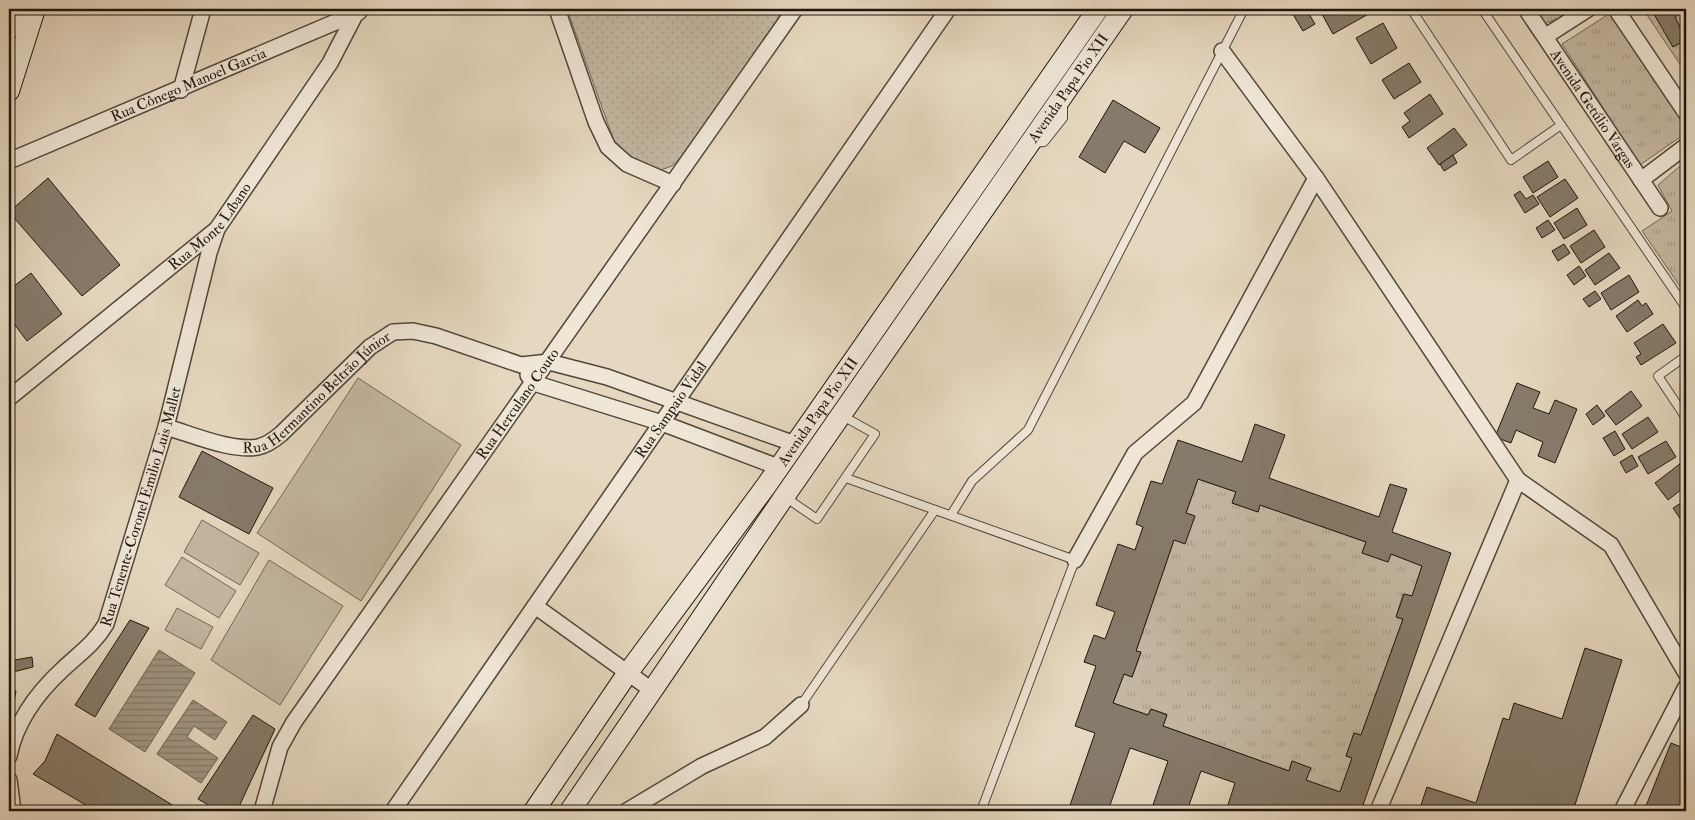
<svg xmlns="http://www.w3.org/2000/svg" width="1695" height="820" viewBox="0 0 1695 820" font-family="'IM FELL Double Pica',serif">
  <defs>
    <pattern id="grass-tufts" width="24" height="20" patternUnits="userSpaceOnUse" patternTransform="scale(1.25)"><rect width="24" height="20" fill="#c4b7a2"/><path d="M3 7l-1-3M5 7V3M7 7l1-3M15 17l-1-3M17 17v-4M19 17l1-3" fill="none" stroke="#a89d8a"/></pattern>
    <pattern id="park-dots" width="8" height="8" patternUnits="userSpaceOnUse" patternTransform="scale(1.25)"><rect width="8" height="8" fill="#c4b7a2"/><path d="M2 2h.1M6 6h.1" fill="none" stroke="#a89d8a" stroke-width="1.8" stroke-linecap="round"/></pattern>
    <pattern id="water-rules" width="6" height="5" patternUnits="userSpaceOnUse" patternTransform="scale(1.25)"><rect width="6" height="5" fill="#a29683"/><path d="M0 2.5h6" fill="none" stroke="#83796a"/></pattern>
  </defs>
  <rect width="100%" height="100%" fill="#e6d8c0"/>
  <filter id="stains"><feTurbulence type="fractalNoise" baseFrequency=".004" numOctaves="4"/><feColorMatrix values="0 0 0 0 .2 0 0 0 0 .09 0 0 0 0 .02 0 0 0 .5 -.17"/></filter>
  <radialGradient id="worn" r=".72"><stop offset=".6" stop-color="#630" stop-opacity="0"/><stop offset="1" stop-color="#630" stop-opacity=".3"/></radialGradient>
  <g fill="url(#grass-tufts)" stroke="#716758">
    <path d="M1533 9H1575L1562 17 1544 24Z"/>
    <path d="M1612 12 1686 124V133L1640 165 1562 44Z"/>
    <path d="M1686 161V295L1642 231 1672 211 1658 185Z"/>
    <path d="M1198 479 1236 492 1232 503 1258 512 1260 505 1366 542 1362 553 1388 562 1391 554 1422 566 1412 596 1403 594 1396 617 1403 619 1361 735 1354 733 1346 756 1352 758 1340 792 1306 780 1310 768 1292 761 1289 771 1163 726 1167 714 1151 709 1148 715 1113 703 1124 674 1132 677 1141 653 1136 651 1174 540 1194 516 1186 513Z"/>
  </g>
  <g fill="url(#park-dots)" stroke="#716758">
    <path d="M567 9H787L687 152 672 166 658 171 619 155Z"/>
    <path d="M1643 9H1686V73Z"/>
  </g>
  <g fill="#c4b7a2" stroke="#716758">
    <path d="M358 378 461 445 361 601 257 533Z"/>
    <path d="M202 520 259 553 240 585 184 552Z"/>
    <path d="M182 557 236 591 219 618 165 585Z"/>
    <path d="M269 560 343 606 280 705 211 660Z"/>
    <path d="M177 608 213 627 201 649 165 630Z"/>
  </g>
  <g fill="url(#water-rules)" stroke="#6d6354">
    <path d="M159 650 195 673 145 752 109 729Z"/>
    <path d="M193 700 227 722 215 740 194 726 187 737 218 758 201 783 157 754Z"/>
  </g>
  <g fill="#867b6b" stroke="#1e170e" fill-rule="evenodd">
    <path d="M1294 9H1306L1315 24 1303 31 1291 11Z"/>
    <path d="M1331 9H1370L1372 12 1333 34 1322 14Z"/>
    <path d="M1651 9H1686L1675 17 1686 40 1673 47Z"/>
    <path d="M1383 23 1397 48 1371 64 1356 38Z"/>
    <path d="M1409 63 1421 82 1394 99 1382 80Z"/>
    <path d="M1430 94 1443 114 1409 138 1402 127 1410 121 1404 113Z"/>
    <path d="M1113 100 1160 128 1145 153 1124 141 1105 173 1079 157Z"/>
    <path d="M1454 128 1467 145 1439 165 1427 148Z"/>
    <path d="M1453 155 1457 163 1444 171 1440 164Z"/>
    <path d="M1548 161 1558 177 1533 193 1523 177Z"/>
    <path d="M48 178 120 265 82 296 9 212Z"/>
    <path d="M1565 179 1578 198 1550 217 1537 197Z"/>
    <path d="M1520 191 1526 199 1533 195 1539 204 1525 213 1514 195Z"/>
    <path d="M1577 208 1587 225 1564 239 1554 223Z"/>
    <path d="M1548 220 1555 230 1542 238 1536 228Z"/>
    <path d="M1594 230 1605 247 1581 263 1570 246Z"/>
    <path d="M1564 244 1570 253 1558 261 1552 251Z"/>
    <path d="M1609 253 1620 268 1595 285 1585 270Z"/>
    <path d="M1579 266 1586 276 1574 285 1567 275Z"/>
    <path d="M31 273 62 314 27 341 9 317V290Z"/>
    <path d="M1629 275 1639 292 1611 310 1601 293Z"/>
    <path d="M1595 291 1601 299 1589 307 1583 299Z"/>
    <path d="M1638 300 1642 306 1646 303 1653 314 1627 332 1616 316Z"/>
    <path d="M1663 324 1676 343 1641 365 1636 357 1641 354 1634 343Z"/>
    <path d="M1517 383 1540 392 1533 408 1549 414 1555 400 1577 409 1555 463 1538 456 1543 442 1516 430 1511 443 1495 437Z"/>
    <path d="M1631 391 1642 406 1616 425 1605 411Z"/>
    <path d="M1597 405 1605 416 1593 425 1586 414Z"/>
    <path d="M1648 417 1658 432 1632 449 1622 434Z"/>
    <path d="M1255 424 1285 435 1269 478 1379 517 1390 484 1407 489 1392 532 1451 553 1361 811H1226L1235 783 1201 771 1187 811H1151L1168 761 1130 748 1108 811H1068L1095 733 1075 726 1096 666 1084 662 1094 635 1105 639 1115 612 1096 605 1118 544 1135 550 1143 527 1136 524 1151 481 1162 484 1178 440 1242 462ZM1198 479 1236 492 1232 503 1258 512 1260 505 1366 542 1362 553 1388 562 1391 554 1422 566 1412 596 1404 594 1396 617 1403 619 1361 735 1354 733 1346 756 1352 758 1340 792 1306 780 1311 768 1292 761 1289 771 1163 726 1167 715 1151 709 1148 715 1113 703 1124 674 1132 677 1141 652 1136 651 1174 540 1185 544 1195 516 1186 513Z"/>
    <path d="M1615 431 1625 449 1614 456 1603 438Z"/>
    <path d="M1666 441 1676 457 1648 474 1638 457Z"/>
    <path d="M202 451 273 488 249 534 179 497Z"/>
    <path d="M1632 455 1638 466 1626 473 1620 462Z"/>
    <path d="M1681 463 1686 470V486L1668 500 1655 483Z"/>
    <path d="M1686 500V521L1683 523 1673 508Z"/>
    <path d="M130 620 149 628 95 717 75 705Z"/>
    <path d="M1585 648 1622 660 1573 811H1419L1427 787 1476 803 1503 718 1509 720 1514 703 1562 719Z"/>
    <path d="M32 657 33 667 9 673V661Z"/>
    <path d="M9 689 16 691 13 708 9 707Z"/>
    <path d="M253 715 275 729 237 811H219L198 799Z"/>
    <path d="M57 734 182 811H96L33 774 45 761Z"/>
    <path d="M1671 743 1686 749V811H1644Z"/>
  </g>
  <g fill="none" stroke-linecap="round" stroke-linejoin="round">
    <defs>
      <g id="lane">
        <path d="M1411 9 1511 160 1561 125"/>
        <path d="M1482 9 1686 308"/>
        <path d="M1033 143 1044 142 1063 118V102"/>
        <path d="M1686 356 1658 376 1686 418"/>
        <path d="M846 478 1075 560 981 811"/>
        <path d="M785 497 817 519 875 434 841 415"/>
        <path d="M951 515 972 481 1028 430 1244 9"/>
        <path d="M801 705 935 510"/>
      </g>
      <g id="street">
        <path d="M557 9 596 122 608 147 627 164 673 184"/>
        <path id="s1" d="M1526 9 1660 208"/>
        <path d="M1616 9 1686 113"/>
        <path d="M1546 36 1588 9"/>
        <path d="M1222 51 1316 178 1518 480"/>
        <path d="M181 90 203 9"/>
        <path id="s2" d="M9 161 359 12"/>
        <path d="M1641 180 1686 146"/>
        <path d="M528 375 534 383 662 423 778 467"/>
        <path id="s3" d="M9 398 217 229 330 63 358 9"/>
        <path id="s4" d="M166 427C191 434 232 452 258 447 267 445 274 440 281 434L370 347 393 332 413 331 436 336 521 365 549 362 607 377 795 444"/>
        <path d="M1075 560 1135 453 1194 403 1316 178"/>
        <path d="M535 606 653 691"/>
        <path id="s5" d="M9 756C16 721 38 692 63 669 79 654 95 643 106 624L166 427 209 253 217 229"/>
        <path d="M9 780 13 811"/>
        <path id="s6" d="M262 811 280 747 294 722 795 9"/>
        <path id="s7" d="M393 811 948 9"/>
        <path d="M627 811 702 766 765 737 801 705"/>
        <path d="M1378 811 1518 480 1611 545 1686 673"/>
        <path d="M1622 811 1686 687"/>
      </g>
      <g id="secondary">
        <path d="M9 29 14 9"/>
        <path d="M9 91 35 9"/>
        <path id="s8" d="M534 811 627 674 766 486 1098 9"/>
        <path id="s9" d="M570 811 784 497 1123 9"/>
      </g>
    </defs>
    <use href="#lane" stroke="#50473a" stroke-width="10"/>
    <use href="#street" stroke="#50473a" stroke-width="18"/>
    <use href="#secondary" stroke="#1e170e" stroke-width="22"/>
    <use href="#lane" stroke="#efe6d6" stroke-width="8"/>
    <use href="#street" stroke="#efe6d6" stroke-width="15"/>
    <use href="#secondary" stroke="#efe6d6" stroke-width="20"/>
  </g>
  <g text-anchor="middle" stroke-width="4" stroke-linejoin="round" paint-order="stroke">
    <g font-size="15" fill="#1e170e" stroke="#efe6d6">
      <text dy="5" stroke="none"><textPath href="#s2" startOffset="195">Rua Cônego Manoel Garcia</textPath></text>
      <text dy="5" stroke="none"><textPath href="#s9" startOffset="878">Avenida Papa Pio XII</textPath></text>
      <text dy="5" stroke="none"><textPath href="#s1" startOffset="120">Avenida Getúlio Vargas</textPath></text>
      <text dy="5" stroke="none"><textPath href="#s3" startOffset="265">Rua Monte Líbano</textPath></text>
      <text dy="5" stroke="none"><textPath href="#s4" startOffset="174">Rua Hermantino Beltrão Júnior</textPath></text>
      <text dy="5" stroke="none"><textPath href="#s6" startOffset="484">Rua Herculano Couto</textPath></text>
      <text dy="5" stroke="none"><textPath href="#s7" startOffset="488">Rua Sampaio Vidal</textPath></text>
      <text dy="5" stroke="none"><textPath href="#s8" startOffset="490">Avenida Papa Pio XII</textPath></text>
      <text dy="5" stroke="none"><textPath href="#s5" startOffset="289">Rua Tenente-Coronel Emilio Luis Mallet</textPath></text>
    </g>
  </g>
  <rect width="1695" height="820" fill="none" stroke="#e6d8c0" stroke-width="30"/>
  <rect x="10" y="10" width="1675" height="800" fill="none" stroke="#1e170e" stroke-width="2.5"/>
  <rect x="15" y="15" width="1665" height="790" fill="none" stroke="#1e170e"/>
  <rect width="100%" height="100%" filter="url(#stains)"/>
  <rect width="100%" height="100%" fill="url(#worn)"/>
</svg>
